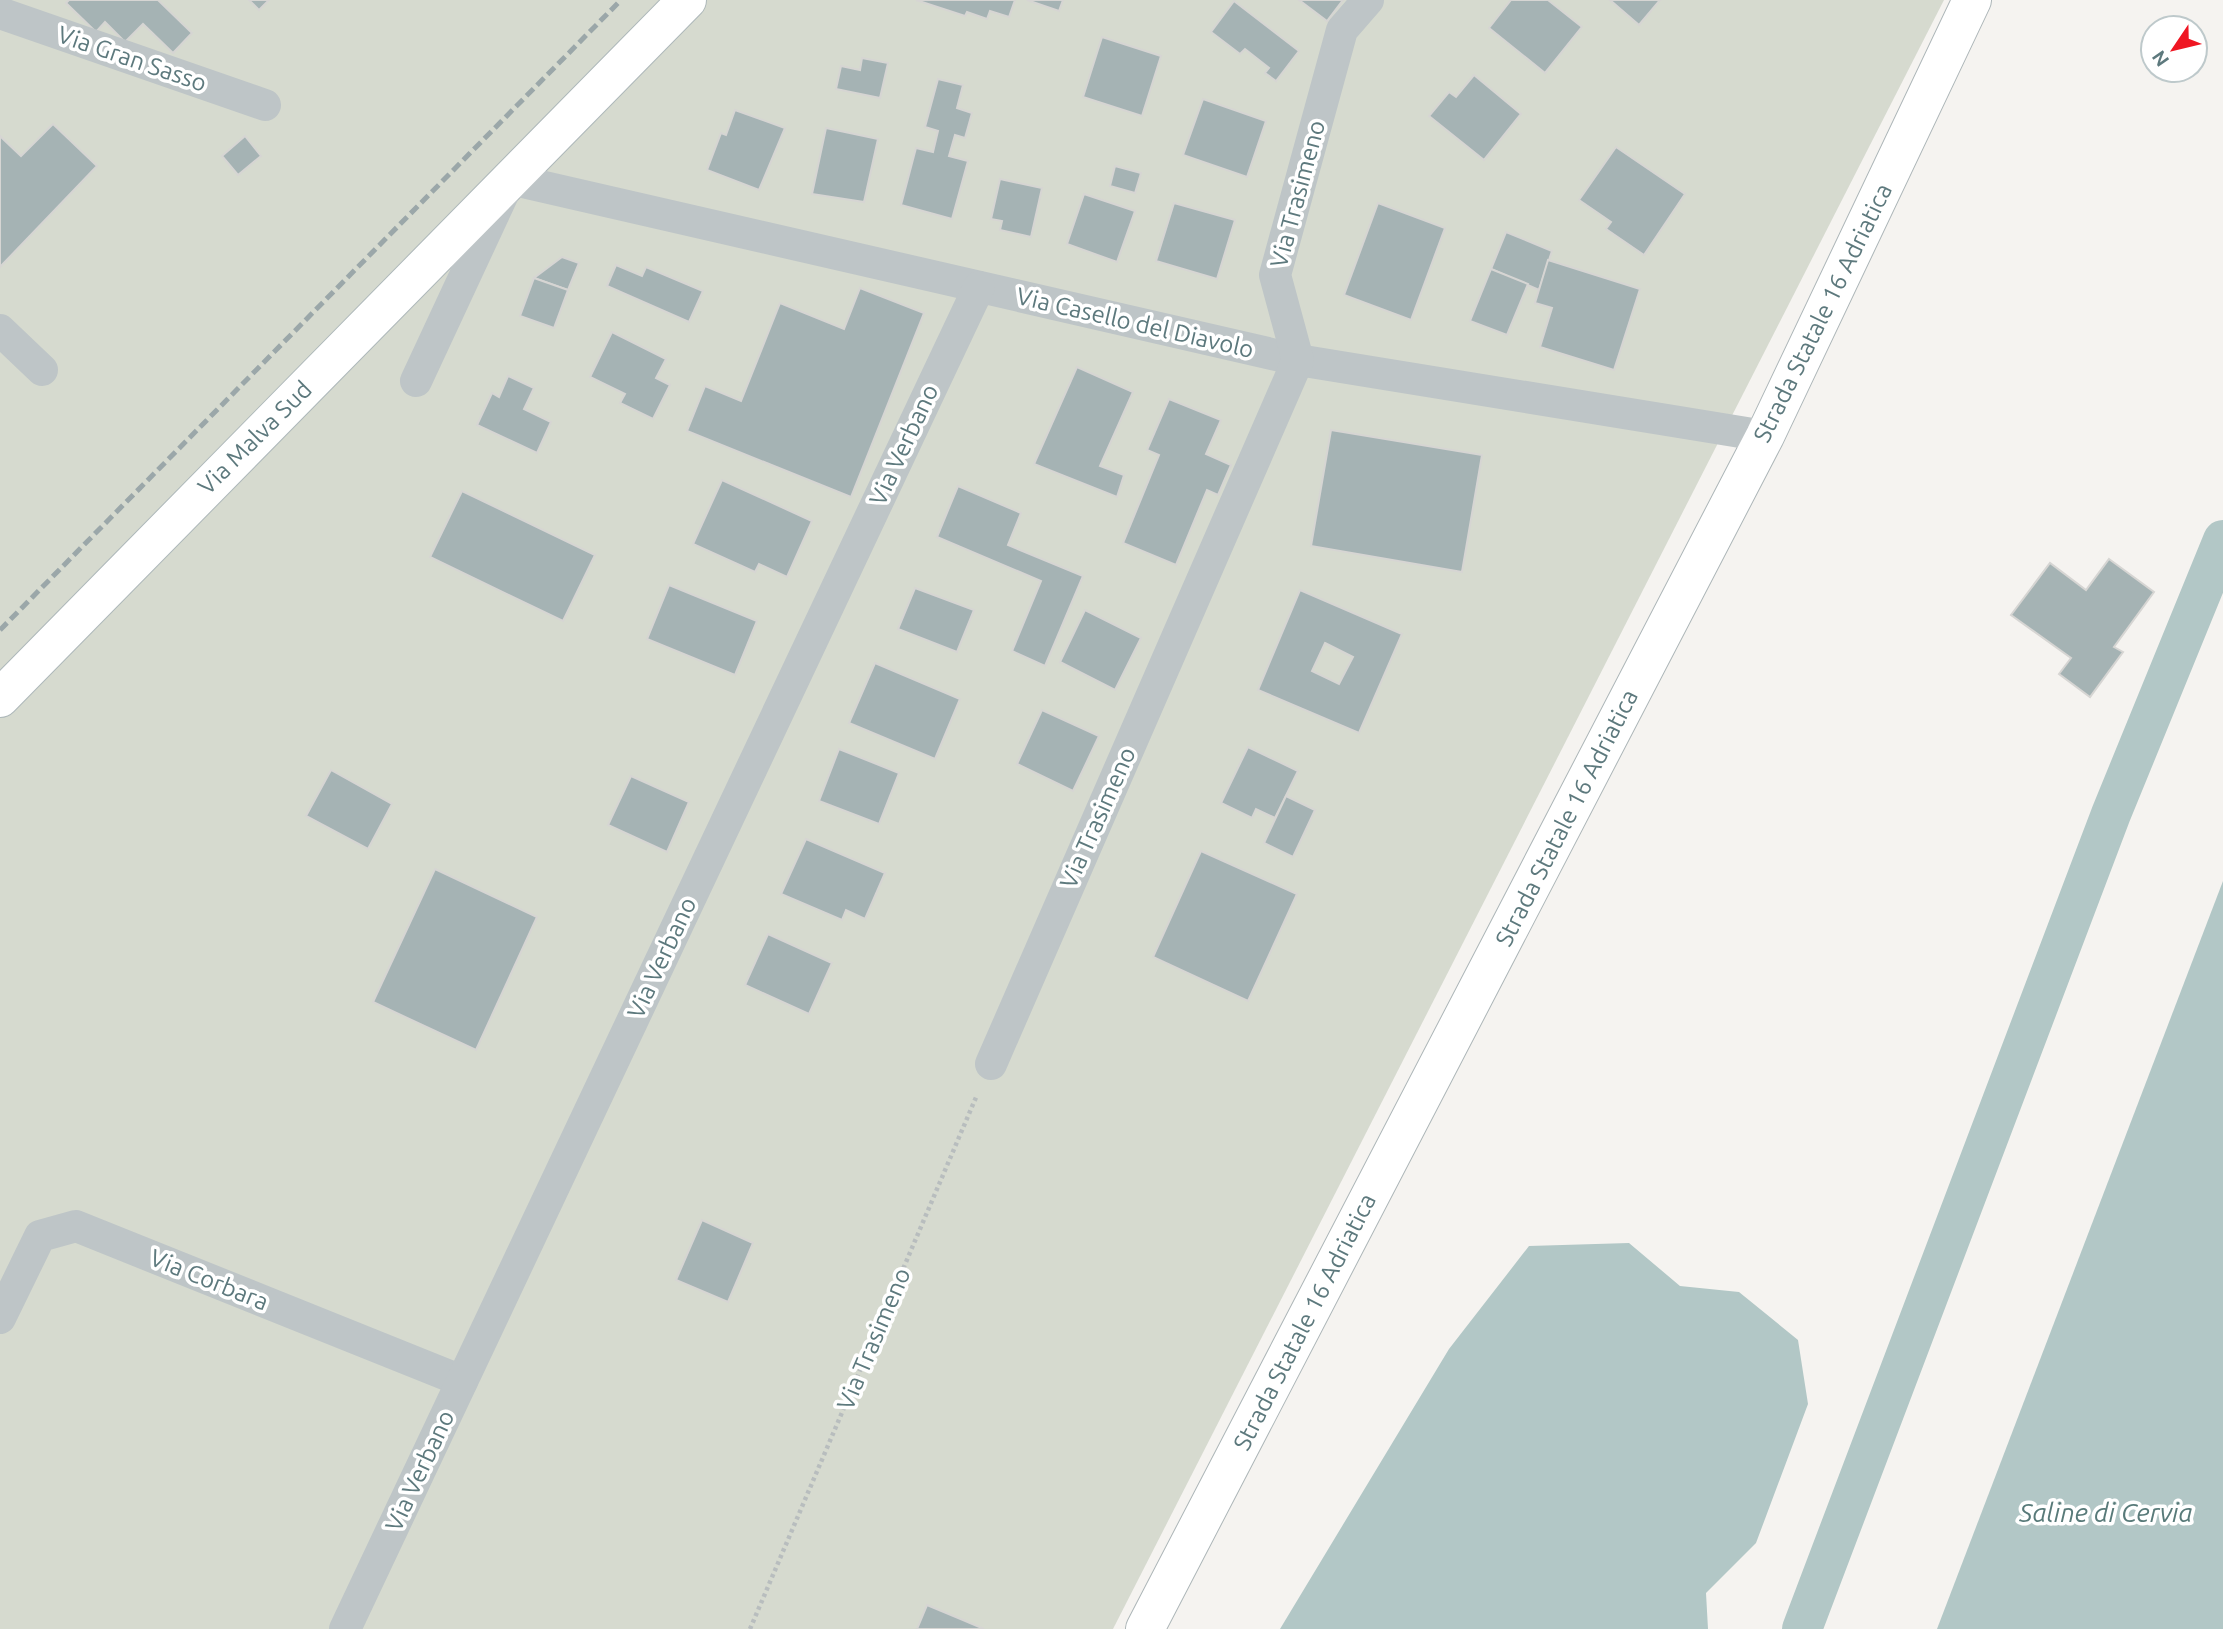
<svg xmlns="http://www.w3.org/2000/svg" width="2223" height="1629" viewBox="0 0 2223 1629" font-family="Ubuntu,sans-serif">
  <rect width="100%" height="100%" fill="#f5f3f0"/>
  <path fill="#d6dacf" d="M0 0H1944L1113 1629H0Z"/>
  <g fill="#b2c7c6">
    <path d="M2223 881V1629H1937Z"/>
    <path d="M1629 1243 1680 1286 1739 1292 1798 1340 1808 1404 1756 1543 1706 1593 1708 1629H1280L1449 1349 1529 1246Z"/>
  </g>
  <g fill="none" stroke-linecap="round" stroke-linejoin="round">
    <path stroke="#b2c7c6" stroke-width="40" d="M1802 1629 2111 814 2223 540"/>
  </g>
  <g fill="#a5b3b4" stroke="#d6d5d3" stroke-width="2" fill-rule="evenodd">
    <path d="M69 0H158L192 33 173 53 143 24 125 42 105 22 96 32 66 3Z"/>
    <path d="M249 0H269L259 10Z"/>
    <path d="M916 0H1015L1009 17 990 11 987 19 967 12 965 16Z"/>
    <path d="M1027 0H1063L1059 11Z"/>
    <path d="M1299 0H1343L1327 21Z"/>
    <path d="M1511 0H1548L1582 27 1545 73 1489 28Z"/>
    <path d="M1610 0H1660L1639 25Z"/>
    <path d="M1234 1 1299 51 1276 81 1265 73 1269 68 1245 49 1240 54 1211 32Z"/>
    <path d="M1102 37 1161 56 1142 116 1083 97Z"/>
    <path d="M862 58 888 63 880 98 836 89 841 66 860 70Z"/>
    <path d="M1474 75 1521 114 1484 160 1429 116 1449 92 1456 97Z"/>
    <path d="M938 79 963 85 957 108 972 113 965 138 955 135 949 156 968 161 952 219 901 205 916 148 933 152 938 131 925 127Z"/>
    <path d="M1203 99 1266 121 1247 177 1183 155Z"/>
    <path d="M735 110 785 128 759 190 707 170 721 133 726 135Z"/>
    <path d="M53 124 97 166 0 267V136L21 156Z"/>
    <path d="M826 128 878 139 864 202 812 194Z"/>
    <path d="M245 136 261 156 238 175 222 156Z"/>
    <path d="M1616 147 1685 194 1644 255 1606 229 1611 222 1579 200Z"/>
    <path d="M1115 166 1141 173 1135 193 1110 186Z"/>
    <path d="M1000 179 1042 188 1031 237 1000 230 1002 221 991 219Z"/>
    <path d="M1084 194 1135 211 1117 262 1067 244Z"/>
    <path d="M1174 203 1235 220 1217 279 1156 261Z"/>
    <path d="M1378 203 1445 228 1411 320 1344 295Z"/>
    <path d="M1506 232 1552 251 1539 290 1491 269Z"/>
    <path d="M562 257 579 263 568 290 534 278Z"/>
    <path d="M1548 260 1640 289 1614 370 1540 347 1552 308 1535 303Z"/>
    <path d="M616 265 642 276 646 267 703 291 689 322 607 286Z"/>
    <path d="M1491 269 1528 284 1507 335 1470 321Z"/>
    <path d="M534 278 568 290 554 328 520 316Z"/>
    <path d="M860 288 924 313 851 497 687 431 705 386 741 401 780 303 844 329Z"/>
    <path d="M612 332 666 359 656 378 670 385 653 419 620 403 625 394 590 377Z"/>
    <path d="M1077 367 1133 392 1100 466 1124 475 1117 497 1034 464Z"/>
    <path d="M508 376 534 388 524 409 551 422 537 453 477 425 492 393 499 397Z"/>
    <path d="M1169 399 1221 420 1206 454 1231 465 1218 495 1207 490 1176 565 1123 543 1159 455 1147 450Z"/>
    <path d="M1331 430 1482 455 1462 572 1311 546Z"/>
    <path d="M722 480 812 521 787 577 759 564 755 572 693 544Z"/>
    <path d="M958 486 1021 513 1008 545 1083 576 1045 666 1012 651 1041 581 937 537Z"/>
    <path d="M462 491 595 555 563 621 430 557Z"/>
    <path d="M2109 559 2154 592 2114 647 2123 652 2090 697 2059 674 2071 658 2011 615 2050 563 2086 590Z"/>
    <path d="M669 585 757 621 735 675 647 639Z"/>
    <path d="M915 588 974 610 957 652 898 629Z"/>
    <path d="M1300 590 1402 634 1359 733 1258 690ZM1325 643 1353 657 1339 684 1312 671Z"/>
    <path d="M1085 610 1141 638 1115 690 1060 662Z"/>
    <path d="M875 663 960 699 935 759 849 723Z"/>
    <path d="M1042 710 1099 736 1073 791 1017 764Z"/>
    <path d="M1248 747 1298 771 1275 818 1256 809 1252 818 1221 803Z"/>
    <path d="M839 749 899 773 879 824 819 801Z"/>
    <path d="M331 770 392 804 368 849 306 816Z"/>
    <path d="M631 776 689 802 667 852 608 825Z"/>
    <path d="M1286 796 1315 810 1293 857 1264 843Z"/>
    <path d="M806 839 885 873 865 919 846 910 842 920 781 894Z"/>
    <path d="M1201 851 1297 894 1248 1001 1153 957Z"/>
    <path d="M435 869 537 917 476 1050 373 1002Z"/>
    <path d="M768 934 832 963 809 1014 745 985Z"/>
    <path d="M702 1220 753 1243 728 1302 676 1280Z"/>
    <path d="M927 1605 963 1620 984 1629H917Z"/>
  </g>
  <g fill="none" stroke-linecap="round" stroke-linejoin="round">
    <defs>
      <path id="secondary" d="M0 698 687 0"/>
      <path id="primary" d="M1145 1629 1765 436 1972 0"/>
    </defs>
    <use href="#secondary" stroke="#aeb8ba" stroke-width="40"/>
    <use href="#primary" stroke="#adb6b8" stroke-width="40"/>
    <path stroke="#b8bdbe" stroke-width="4.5" stroke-dasharray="3.5 3.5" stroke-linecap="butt" d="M750 1629 977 1095"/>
    <g stroke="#bec5c7" stroke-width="32">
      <path d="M0 13 265 105"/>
      <path d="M0 330 42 370"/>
      <path d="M416 381 510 179 1298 360 1765 436"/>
      <path d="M991 1064 1298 360 1275 275 1342 30 1368 0"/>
      <path d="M0 1318 40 1236 76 1226 462 1381"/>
      <path d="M345 1629 979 287"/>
    </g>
    <use href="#secondary" stroke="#fff" stroke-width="38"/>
    <use href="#primary" stroke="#fff" stroke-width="38"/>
    <path stroke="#9ba7a9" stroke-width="5" stroke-dasharray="10 5" stroke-linecap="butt" d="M0 630 621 0"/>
  </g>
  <g text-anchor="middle" stroke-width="7" stroke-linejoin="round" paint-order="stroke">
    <g font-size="24" fill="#5d797d" stroke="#fff">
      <text transform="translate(132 59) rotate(19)" y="8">Via Gran Sasso</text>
      <text transform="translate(1298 194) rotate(-75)" y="8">Via Trasimeno</text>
      <text transform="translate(1823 313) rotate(-64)" y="8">Strada Statale 16 Adriatica</text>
      <text transform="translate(1135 323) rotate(13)" y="8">Via Casello del Diavolo</text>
      <text transform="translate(255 438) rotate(-45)" y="8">Via Malva Sud</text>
      <text transform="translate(904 445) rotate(-65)" y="8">Via Verbano</text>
      <text transform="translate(1098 818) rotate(-66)" y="8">Via Trasimeno</text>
      <text transform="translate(1567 818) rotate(-63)" y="8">Strada Statale 16 Adriatica</text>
      <text transform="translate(662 958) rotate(-65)" y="8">Via Verbano</text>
      <text transform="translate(209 1280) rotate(22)" y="8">Via Corbara</text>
      <text transform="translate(1305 1322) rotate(-63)" y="8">Strada Statale 16 Adriatica</text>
      <text transform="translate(874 1339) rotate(-67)" y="8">Via Trasimeno</text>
      <text transform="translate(420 1471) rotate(-65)" y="8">Via Verbano</text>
    </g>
    <g font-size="26" font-style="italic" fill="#587a79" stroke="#fff">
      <text x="2106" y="1522">Saline di Cervia</text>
    </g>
  </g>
  <g transform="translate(2174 49) rotate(235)"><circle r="33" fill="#ffffff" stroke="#bec9cb" stroke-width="2"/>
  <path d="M0-5L12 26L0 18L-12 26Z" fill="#ef1622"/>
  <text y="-10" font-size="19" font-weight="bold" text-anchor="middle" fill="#5d797d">N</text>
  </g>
</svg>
